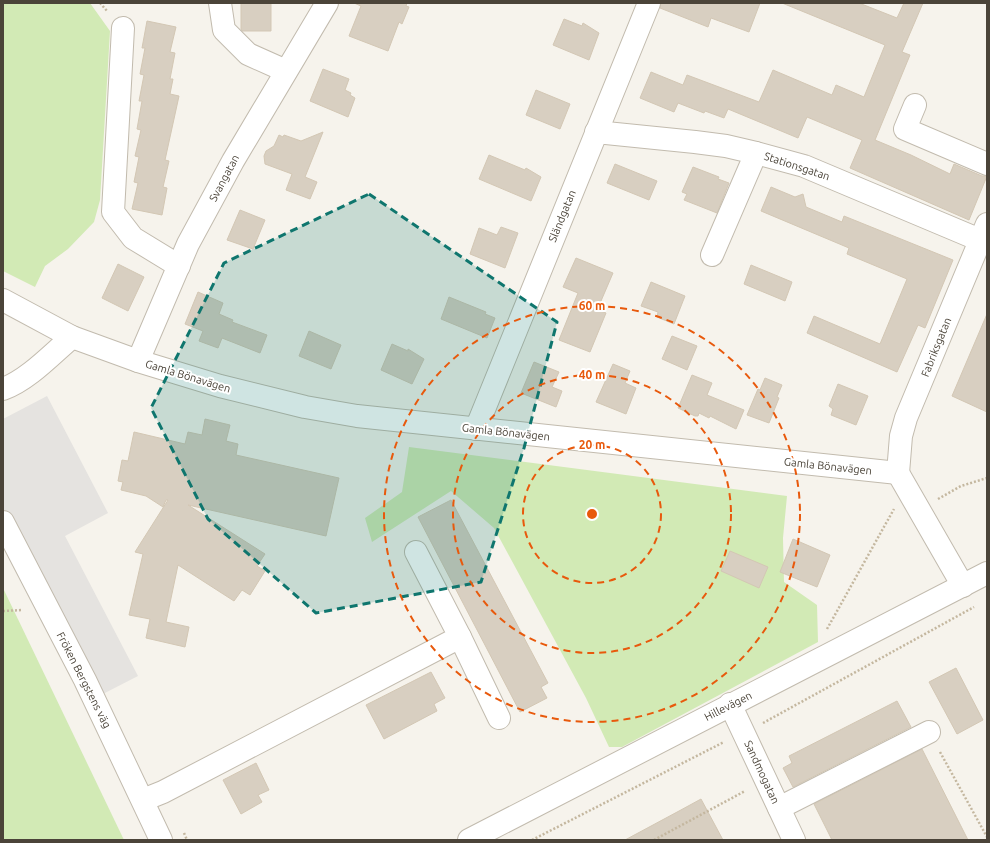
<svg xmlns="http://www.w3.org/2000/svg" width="990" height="843" viewBox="0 0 990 843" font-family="Ubuntu,sans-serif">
  <rect width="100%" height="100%" fill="#f6f3ec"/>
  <g fill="#d2eab5">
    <path d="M3 3H90L110 31 100 200 94 222 68 249 45 266 35 287 3 271Z"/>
    <path d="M409 447 787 496 783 538 784 582 817 605 818 642 622 747H609L586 698 494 528 451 491 372 542 365 518 402 492Z"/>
    <path d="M3 588 124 840H3Z"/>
  </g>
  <path fill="#e5e3e0" d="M47 396 108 513 65 536 138 676 99 696 3 510V419Z"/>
  <g fill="#d8cfc1" stroke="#d3c7b4">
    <path d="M241 3H271V31H242L241 29Z"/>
    <path d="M354 3H407L406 6 409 7 402 24 399 22 388 51 349 36 361 6Z"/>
    <path d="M661 3H760L749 32 711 18 708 27 660 8Z"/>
    <path d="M782 3H859L897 18 904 3H923L902 52 910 55 875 140 911 155 950 174 954 164 982 176H987L969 220 850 168 862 140 807 117 798 138 728 109 724 118 705 111 704 113 678 103 674 112 640 98 651 72 683 85 687 75 759 102 773 70 832 95 836 85 864 97 885 45Z"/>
    <path d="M564 19 582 26 583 23 599 33 589 60 553 45Z"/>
    <path d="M147 21 176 27 170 52 175 53 170 79H173L170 94 179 96 165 160 169 161 163 187 167 188 162 215 132 209 138 183 134 182 139 157 135 156 141 130 137 129 142 101H139L144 75 140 74 145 48H142Z"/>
    <path d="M323 69 349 79 345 90 351 93 350 95 355 98 348 117 310 101Z"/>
    <path d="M536 90 570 104 560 129 526 115Z"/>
    <path d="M323 132 305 177 317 182 310 199 286 190 292 174 265 164 264 156 266 151 274 146 279 135 283 137 284 135 301 141Z"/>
    <path d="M489 155 525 170 526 168 541 177 531 201 479 179Z"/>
    <path d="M615 164 657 181 649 200 607 183Z"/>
    <path d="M693 167 719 177 718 179 729 183 717 213 684 200 687 194 682 192Z"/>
    <path d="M771 187 795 197 803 194 806 207 842 222 844 216 953 260 925 328 918 325 897 372 807 333 814 316 880 344 907 279 847 254 849 248 761 211Z"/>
    <path d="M240 210 265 220 253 249 227 240Z"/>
    <path d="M501 227 518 233 505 268 470 254 479 228 497 235Z"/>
    <path d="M576 258 613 273 601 301 605 303 601 311 606 313 590 352 559 340 578 293 563 287Z"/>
    <path d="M118 264 144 277 128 311 102 298Z"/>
    <path d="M751 265 792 282 785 301 744 284Z"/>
    <path d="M651 282 685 296 674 324 657 317 658 312 641 306Z"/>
    <path d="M198 292 223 303 219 314 233 320 232 322 267 335 260 353 222 338 218 348 199 341 203 331 185 324Z"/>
    <path d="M449 297 486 312 485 314 495 318 487 338 441 319Z"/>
    <path d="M987 314V412L952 396Z"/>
    <path d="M309 331 341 345 331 369 299 356Z"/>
    <path d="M672 336 697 346 687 370 662 359Z"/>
    <path d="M392 344 408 351V349L424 359 412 384 381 370Z"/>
    <path d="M534 362 559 372 552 387 562 391 556 407 521 393Z"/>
    <path d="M613 364 630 371 625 383 636 388 626 414 596 402Z"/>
    <path d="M692 375 712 383 707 395 744 410 736 429 710 416 709 418 699 413 698 416H695L678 408Z"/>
    <path d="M765 378 782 385 777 397 779 398 769 423 747 415 758 389 760 390Z"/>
    <path d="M838 384 868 396 856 425 831 415 833 409 829 406Z"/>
    <path d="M205 419 230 425 226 441 238 444 236 455 339 478 326 536 188 505 265 554 257 566 265 571 250 595 242 590 234 601 178 565 166 622 189 627 185 647 146 638 150 619 129 615 143 554 135 552 168 500H166L163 507 146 496 121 490 123 482 118 481 122 460 128 461 134 432 185 444 188 432 202 435Z"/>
    <path d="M451 500 548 683 541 687 547 698 520 712 418 517Z"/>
    <path d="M793 539 830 555 817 587 780 572Z"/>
    <path d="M730 551 768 567 759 588 721 571Z"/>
    <path d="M956 668 983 720 957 734 929 682Z"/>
    <path d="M431 672 445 698 434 704 437 711 384 739 366 705Z"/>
    <path d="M897 701 911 727 793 787 783 768 792 763 789 756Z"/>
    <path d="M922 749 968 840H832L814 804Z"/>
    <path d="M256 763 269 790 258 795 262 802 241 814 223 780Z"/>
    <path d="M701 799 723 840H625L679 811Z"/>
  </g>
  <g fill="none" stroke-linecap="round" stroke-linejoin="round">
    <defs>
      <g id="minor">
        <path d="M220 3 224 30 248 54 286 71"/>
        <path d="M123 28 113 212 133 238 179 266"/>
        <path d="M915 105 905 129 987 164"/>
        <path d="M596 132 695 142 726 146 756 153 804 166 987 243"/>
        <path d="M712 255 756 153"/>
        <path d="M3 300 72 337 138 361 220 386 305 407 357 416 898 473"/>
        <path d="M138 361 188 244 233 161 327 3"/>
        <path d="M3 389C28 380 52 354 72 337"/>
        <path d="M476 429 649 3"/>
        <path d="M898 473 901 436 906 418 987 224"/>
        <path d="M898 473 963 586"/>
        <path d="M3 522 85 680 161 840"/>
        <path d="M460 637 499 718"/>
        <path d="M730 704 794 840"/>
        <path d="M143 800 163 792 460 637 416 552"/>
        <path d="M779 808 929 732"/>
        <path d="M469 840 987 573"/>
      </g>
    </defs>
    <use href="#minor" stroke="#c2bbae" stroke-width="24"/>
    <g stroke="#c4b79f" stroke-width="2.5" stroke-dasharray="2 2" stroke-linecap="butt">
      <path d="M100 3 108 12"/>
      <path d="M938 499 961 486 987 478"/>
      <path d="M3 611 23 610"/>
      <path d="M827 629 894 509"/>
      <path d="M763 723 974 607"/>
      <path d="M940 752 987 837"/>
      <path d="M184 833 187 840"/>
      <path d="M532 840 724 742"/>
      <path d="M654 840 745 791"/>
    </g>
    <use href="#minor" stroke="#fff" stroke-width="22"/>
  </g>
  <path fill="#0f766e" fill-opacity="0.2" stroke="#0f766e" stroke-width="3" stroke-dasharray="8 5" stroke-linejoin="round" d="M369 194 557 322 524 448 481 582 316 613 208 519 151 408 224 263Z"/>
  <g fill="none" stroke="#e8590c" stroke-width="2" stroke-dasharray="7 5">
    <circle cx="592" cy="514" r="69"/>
    <circle cx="592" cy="514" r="139"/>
    <circle cx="592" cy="514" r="208"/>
  </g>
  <g text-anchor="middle" stroke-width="4" stroke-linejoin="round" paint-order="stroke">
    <g font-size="11" fill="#4b4439" stroke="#fff">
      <text transform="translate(797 166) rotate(18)" y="4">Stationsgatan</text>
      <text transform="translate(224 178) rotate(-62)" y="4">Svangatan</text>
      <text transform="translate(562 216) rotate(-68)" y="4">Sländgatan</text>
      <text transform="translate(936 347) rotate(-68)" y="4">Fabriksgatan</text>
      <text transform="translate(188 376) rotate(17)" y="4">Gamla Bönavägen</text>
      <text transform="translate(506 432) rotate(6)" y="4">Gamla Bönavägen</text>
      <text transform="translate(828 466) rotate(6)" y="4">Gamla Bönavägen</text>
      <text transform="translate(84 680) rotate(63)" y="4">Fröken Bergstens väg</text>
      <text transform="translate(728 706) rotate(-27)" y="4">Hillevägen</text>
      <text transform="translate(762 772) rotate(65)" y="4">Sandmogatan</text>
    </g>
  </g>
  <circle cx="592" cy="514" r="6" fill="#e8590c" stroke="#fff" stroke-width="2"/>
  <g font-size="12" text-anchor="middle" font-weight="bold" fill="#e8590c" stroke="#fff" stroke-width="4" stroke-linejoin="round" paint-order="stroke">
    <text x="592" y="310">60 m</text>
    <text x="592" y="379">40 m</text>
    <text x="592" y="449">20 m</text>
  </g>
  <rect width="990" height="843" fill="none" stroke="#4b4439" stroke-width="8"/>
</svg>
